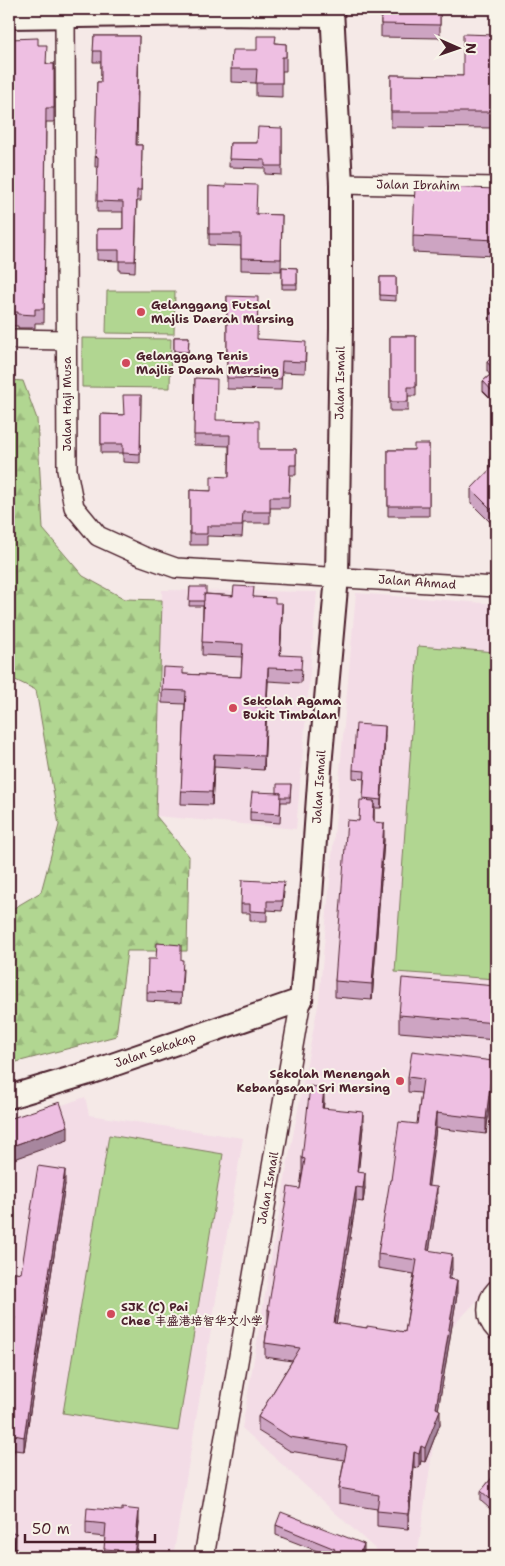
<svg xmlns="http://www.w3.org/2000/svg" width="505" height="1566" viewBox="0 0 505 1566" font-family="'Shantell Sans','LXGW WenKai TC',sans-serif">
  <defs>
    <pattern id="forest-firs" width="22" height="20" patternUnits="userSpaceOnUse" patternTransform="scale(1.25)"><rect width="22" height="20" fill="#b1d691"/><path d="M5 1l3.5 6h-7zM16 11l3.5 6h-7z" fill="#9ab77d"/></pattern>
  </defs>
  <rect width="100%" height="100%" fill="#f5e9e7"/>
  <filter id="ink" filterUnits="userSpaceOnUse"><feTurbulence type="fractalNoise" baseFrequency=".02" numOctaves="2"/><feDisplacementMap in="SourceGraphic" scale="10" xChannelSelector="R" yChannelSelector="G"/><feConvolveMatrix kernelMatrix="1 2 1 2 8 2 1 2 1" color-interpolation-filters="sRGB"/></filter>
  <g filter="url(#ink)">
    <g fill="#f3dce6">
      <path d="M162 590 317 592 296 829 156 816Z"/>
      <path d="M356 593 496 604V1281L450 1329 417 1557H384L242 1428 288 1162 319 1000Z"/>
      <path d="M85 1097 89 1115 243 1138 173 1557H9V1124Z"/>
    </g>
    <g fill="#b1d691" stroke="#7e7a5e">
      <path d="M107 291H175L174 334 106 333Z"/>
      <path d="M82 338 171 339 170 388 82 387Z"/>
      <path d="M418 646 496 652V979L395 972Z"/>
      <path d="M109 1135 223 1154 178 1431 63 1413Z"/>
    </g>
    <path fill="url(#forest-firs)" stroke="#7e7a5e" d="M9 380 23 381 37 419 43 529 83 576 125 599 162 600 156 816 189 856 187 951H127L116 1036 9 1064V911L41 892 59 825 36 690 9 677Z"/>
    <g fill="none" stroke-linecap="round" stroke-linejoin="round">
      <defs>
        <g id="minor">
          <path d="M65 16 67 470 74 507 98 536 142 556 176 568 496 587"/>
          <path d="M341 184 496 187"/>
          <path d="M9 339 66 340"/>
          <path d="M496 1290C485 1301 485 1319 496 1330"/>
          <path d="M204 1557 301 1000"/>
        </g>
        <g id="tertiary">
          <path d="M9 17 215 14 332 15"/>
          <path d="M9 1097 92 1072 301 1000 311 896 321 755 337 577 341 328V184L332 9"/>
        </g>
      </defs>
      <use href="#minor" stroke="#4a1f2b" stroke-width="22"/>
      <use href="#tertiary" stroke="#4a1f2b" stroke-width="26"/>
      <use href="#minor" stroke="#f7f3e8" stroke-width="19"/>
      <use href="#tertiary" stroke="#f7f3e8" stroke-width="22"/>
    </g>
    <g fill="#cda4c2" stroke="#4a1f2b">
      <path d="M381 9H440V38L381 37Z"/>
      <path d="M496 35V128L391 127V75L463 76Z"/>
      <path d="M94 36H139L137 145H142L141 201H137L135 272 119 271V261L97 260V229H123V212H97L98 167H95L97 82H101V62H93Z"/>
      <path d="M9 39 38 45 47 64H54V122H46L44 323H35V328H18V326H9L10 227H9Z"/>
      <path d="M276 43 286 44V71H282V97L256 96V83L231 82V69L257 50Z"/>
      <path d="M282 128V175L265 174V168L229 167 230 143H257Z"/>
      <path d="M209 186 257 214 282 215 281 271 241 270V246L209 245Z"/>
      <path d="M496 189V256L413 252V236Z"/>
      <path d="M282 267 297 268V289H282Z"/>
      <path d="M380 277H396V301L380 300Z"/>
      <path d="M227 296 257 339 306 353 305 373 282 372 281 390 227 389Z"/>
      <rect x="490" y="298" width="6" height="24"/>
      <path d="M390 336H416V396H408V411H390Z"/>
      <path d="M174 337H189L188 357 174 356Z"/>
      <path d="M496 353V400L494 402 483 391V381L490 375 487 371V362Z"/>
      <path d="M195 378 216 420 259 449H296V475H290L289 508H270V523H243L242 537 207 536V545H190V490L211 491 229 477V446L194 445Z"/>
      <path d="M141 395 140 463 123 462V453H101V414L124 415Z"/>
      <path d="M429 444V516H388V450H414Z"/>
      <path d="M496 450V518L491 523 471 503V489L490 470V457Z"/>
      <path d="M190 587 206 594 254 597 275 603 282 616 280 655 302 670 301 683 268 681 264 770 214 767 212 805 181 804 185 704 162 703V690L183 674 241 677 242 657 202 655 203 606H189Z"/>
      <path d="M385 735 381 808H374V822L384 840 372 1000 335 997V981L359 821 363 800 364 779 353 778V770Z"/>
      <path d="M291 784 290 802H281L280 823 250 821V812L277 793Z"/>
      <path d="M284 892 282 911 267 910V921H250V913H241V904Z"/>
      <path d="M181 960 183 970 181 1003 147 1001V992Z"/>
      <path d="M496 986V1040L399 1032V1015Z"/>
      <path d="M493 1076 486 1134 436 1128 428 1186 437 1202 429 1251 452 1269 450 1279 457 1295 438 1409 440 1424 425 1462 421 1461 419 1468 414 1467 408 1529 377 1526V1509L339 1503V1488L344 1460 290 1451 258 1431V1417L292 1361 265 1357V1343L268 1320V1310L300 1189 302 1173V1158L324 1102 323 1108 363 1127 358 1172 365 1188 363 1202 356 1201 336 1324 367 1328 405 1332 414 1274 378 1268V1254L391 1180 417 1124 421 1093 408 1092V1077Z"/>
      <path d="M65 1184 24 1451 14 1450 10 1479H9V1357L13 1332 9 1331V1271L21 1273Z"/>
      <path d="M496 1473V1514L481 1501V1491Z"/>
      <path d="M86 1522H139L136 1557H104L105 1537 86 1535Z"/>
      <path d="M276 1525 364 1554 362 1557H333L276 1535Z"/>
    </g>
    <g fill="#a7869e" stroke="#4a1f2b">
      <path d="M496 390V400L494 402V393Z"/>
      <path d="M496 504V518L491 523V509Z"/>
      <path d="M282 603V616L280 668V655Z"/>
      <path d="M268 668V681L264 770V756Z"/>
      <path d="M385 726V735L381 808V800Z"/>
      <path d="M11 732V750L9 754V736Z"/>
      <path d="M214 754V767L212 805V792Z"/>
      <path d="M374 801V818L373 839V822Z"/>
      <path d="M384 823V840L372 1000V984Z"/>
      <path d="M493 1061V1076L486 1134V1119Z"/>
      <path d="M324 1088V1102L322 1122V1108Z"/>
      <path d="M363 1112V1127L357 1186V1172Z"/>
      <path d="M436 1113V1128L427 1200V1186Z"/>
      <path d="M68 1126V1140L9 1161V1147Z"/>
      <path d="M65 1170V1184L24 1451V1437Z"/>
      <path d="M365 1173V1188L363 1202V1188Z"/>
      <path d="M356 1187V1201L334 1338V1323Z"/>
      <path d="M437 1187V1202L427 1265V1250Z"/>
      <path d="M452 1254V1269L448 1293V1279Z"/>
      <path d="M457 1280V1295L437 1417 440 1410V1424L425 1462V1448L436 1408Z"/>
      <path d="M14 1435V1450L10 1479V1464Z"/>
      <path d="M421 1446V1461L419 1468V1454Z"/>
      <path d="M414 1452V1467L408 1529V1514Z"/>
      <path d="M139 1510V1522L136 1557H134Z"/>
      <path d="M12 1511V1526L9 1546V1532Z"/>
      <path d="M16 1533V1547L15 1557H12Z"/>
      <path d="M364 1544V1554L362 1557H359Z"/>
    </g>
    <g fill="#eebfe2" stroke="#4a1f2b">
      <path d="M381 9H440V25L381 24Z"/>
      <path d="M463 34 496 35V112H391V75L463 76Z"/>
      <path d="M94 36H139L136 145H142L141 190H137L135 261H119V250H97V229H123V202L97 201 98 157 95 156 97 82H101V51H93Z"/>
      <path d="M257 36H276L275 43 286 44V57H282V83H256L257 69H231L232 50H257Z"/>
      <path d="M38 38V45H47L46 64H54V108H46L44 309H35V315L18 314V312H9L10 213H9V39Z"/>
      <path d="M258 127 282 128V166H265V160L229 159 230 143H257Z"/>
      <path d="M226 184 257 185 256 214 282 215 281 259 241 258V234H209V186L226 187Z"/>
      <path d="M415 186 496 189V240L413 236Z"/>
      <path d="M282 267 297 268V284H282Z"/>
      <path d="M380 277H396V296L380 295Z"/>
      <path d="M227 296 258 297 257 339 306 342 305 362 282 361 281 379 227 378Z"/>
      <rect x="490" y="298" width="6" height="15"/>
      <path d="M390 336H416V387H408V402H390Z"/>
      <path d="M174 337H189L188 352 174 351Z"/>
      <path d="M496 353V390L494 393 483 381 495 371 487 362Z"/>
      <path d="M195 378 217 379 216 420 259 421V449H296V465H290L289 497H270V512H243L242 526H207V534H190V490L211 491V476L229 477 230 435H194Z"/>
      <path d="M123 395H141L140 454 123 453V444H101V414L124 415Z"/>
      <path d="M414 444H429V506H388V450H414Z"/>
      <path d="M496 450V463L490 457Z"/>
      <path d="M496 463V504L491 509 471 489Z"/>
      <path d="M234 586 254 587 253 597 275 598V603H282L280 655 302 656 301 669 268 668 264 756 214 754 212 792 181 791 186 691 162 690 163 667 183 668V674L241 677 243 644 202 642 204 594 233 596Z"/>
      <path d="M190 587H206V594H204V601H189Z"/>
      <path d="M356 724 385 726 381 800 363 798 365 771 353 770Z"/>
      <path d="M277 784H291L290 797H280L281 793H277Z"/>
      <path d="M252 792 281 793 280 814 250 812Z"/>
      <path d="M360 800 374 801 373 822 384 823 372 984 335 981 347 820 359 821Z"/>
      <path d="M242 880 284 882 282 901H267V912L250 911V904H241Z"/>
      <path d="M157 943 181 945V960H183L181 993 147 992 148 959H156Z"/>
      <path d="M402 978 496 986V1023L399 1015Z"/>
      <path d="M412 1051 493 1061 486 1119 436 1113 427 1186 437 1187 427 1250 452 1254 448 1279 457 1280 436 1408 440 1410 425 1448 421 1446 419 1454 414 1452 408 1514 377 1511 379 1495 339 1488 347 1446 290 1437 258 1417 300 1348 265 1343 270 1310H268L288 1187 300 1189 305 1159 302 1158 310 1086 324 1088 322 1108 363 1112 357 1172 365 1173 363 1188 356 1187 334 1323 367 1328V1326L405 1332 417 1260 378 1254 390 1180H391L399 1122 417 1124 423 1079 408 1077Z"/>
      <path d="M60 1102 68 1126 9 1147V1119Z"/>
      <path d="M38 1166 65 1170 24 1437 14 1435 10 1464H9V1357L15 1317H9V1271L21 1273Z"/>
      <path d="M496 1473V1504L481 1491Z"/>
      <path d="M87 1508 122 1511V1508L139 1510 134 1557H118V1550L104 1549 106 1524 86 1522Z"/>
      <path d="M9 1511H12L9 1532Z"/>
      <path d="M281 1512 364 1544 359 1557H352L334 1551 335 1549 276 1525Z"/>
      <path d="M9 1532 16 1533 12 1557H9Z"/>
    </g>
  </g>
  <g fill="#d1495b" stroke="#f7f3e8" stroke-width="2">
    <circle cx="141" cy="312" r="5"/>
    <circle cx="126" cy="363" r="5"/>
    <circle cx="233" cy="708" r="5"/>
    <circle cx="400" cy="1081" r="5"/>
    <circle cx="111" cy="1314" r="5"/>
  </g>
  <g text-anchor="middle" stroke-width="4" stroke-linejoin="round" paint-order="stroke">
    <g font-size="12" fill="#4a1f2b" stroke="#f7f3e8">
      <text transform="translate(418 185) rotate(1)" y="4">Jalan Ibrahim</text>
      <text transform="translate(340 383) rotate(-89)" y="4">Jalan Ismail</text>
      <text transform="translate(67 404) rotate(-90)" y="4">Jalan Haji Musa</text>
      <text transform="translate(417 582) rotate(4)" y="4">Jalan Ahmad</text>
      <text transform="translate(319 787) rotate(-86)" y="4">Jalan Ismail</text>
      <text transform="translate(155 1050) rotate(-19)" y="4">Jalan Sekakap</text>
      <text transform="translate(268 1188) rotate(-80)" y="4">Jalan Ismail</text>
    </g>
    <g font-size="12" font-weight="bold" fill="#4a1f2b" stroke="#f7f3e8" text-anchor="start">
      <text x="151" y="309">Gelanggang Futsal<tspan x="151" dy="14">Majlis Daerah Mersing</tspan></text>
      <text x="136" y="360">Gelanggang Tenis<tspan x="136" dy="14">Majlis Daerah Mersing</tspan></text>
      <text x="243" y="705">Sekolah Agama<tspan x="243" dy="14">Bukit Timbalan</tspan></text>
      <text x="390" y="1078" text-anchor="end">Sekolah Menengah<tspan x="390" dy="14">Kebangsaan Sri Mersing</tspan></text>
      <text x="121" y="1311">SJK (C) Pai<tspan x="121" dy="14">Chee 丰盛港培智华文小学</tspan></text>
    </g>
  </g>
  <rect width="505" height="1566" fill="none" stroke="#f7f3e8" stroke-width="30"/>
  <rect x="15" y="15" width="475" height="1536" fill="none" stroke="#4a1f2b" stroke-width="2" filter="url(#ink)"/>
  <g transform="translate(458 48) rotate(92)" stroke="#f7f3e8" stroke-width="4" paint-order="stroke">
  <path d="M0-4L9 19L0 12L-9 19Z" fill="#4a1f2b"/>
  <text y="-8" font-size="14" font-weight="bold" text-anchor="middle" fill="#4a1f2b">N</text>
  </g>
  <path d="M25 1534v8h130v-8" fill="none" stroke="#4a1f2b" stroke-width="2.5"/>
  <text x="32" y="1534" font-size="15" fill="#4a1f2b" stroke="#f7f3e8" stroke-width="4" paint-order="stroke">50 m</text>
</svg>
